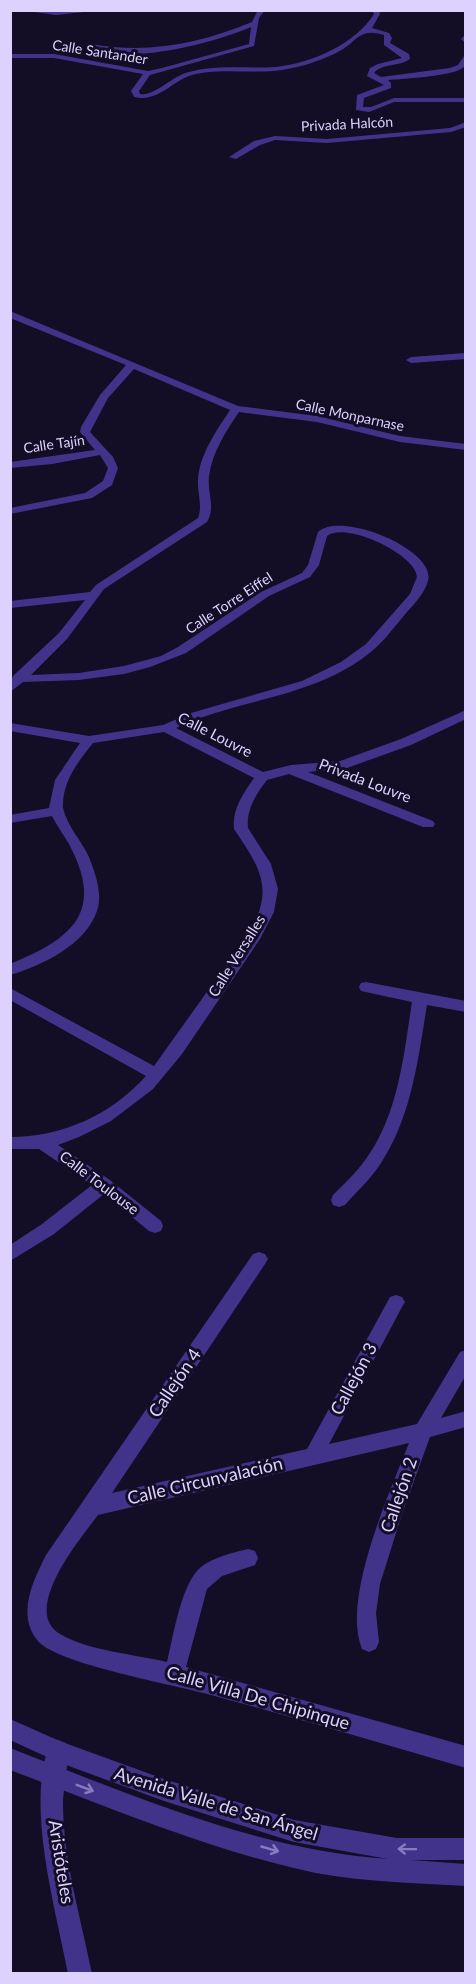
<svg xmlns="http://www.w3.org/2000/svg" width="476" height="1984" viewBox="0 0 476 1984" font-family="Lato,sans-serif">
  <rect width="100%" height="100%" fill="#140d26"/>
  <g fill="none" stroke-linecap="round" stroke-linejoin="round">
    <g fill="#42338a" fill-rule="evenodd">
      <path d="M20 10H103L56 15Z"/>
      <path d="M258 10H265L259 18 254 46 150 75 139 91 140 94C154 97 172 76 189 72 217 64 247 69 276 67 312 63 355 44 374 14L372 10H379L380 14 372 28 389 33 392 38 390 43 409 54 410 59C399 67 382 63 374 73L381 77 450 68 458 65 466 53C466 57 467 64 464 67 456 76 402 79 388 80L391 83V88L364 98 363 107H371L394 98H466V102H394L369 112 356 110 357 95 384 85 367 76 370 68 378 64 402 58 384 45V35C357 27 358 43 336 53 318 62 295 69 274 71 248 73 222 69 196 74 172 79 160 103 134 97L131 91 143 74 54 58H10V54H54L148 71 162 68 249 44 251 27C214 43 124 67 87 46L91 44C148 54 199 44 252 22Z"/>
      <path d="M466 34V44L461 39Z"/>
      <path d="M466 122V127L451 132 327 143 275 140 260 145 236 159 229 157 254 141 275 136 327 139 450 128Z"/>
      <path d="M10 311 238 406 317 416 400 436 466 444V450L400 442 317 422 239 412C226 431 212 453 209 476 207 493 216 507 207 522L104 589 67 639 31 675 79 673 124 666 161 656 178 647 261 592 302 573 308 565 318 532C341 510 437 550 428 581 424 595 411 607 402 618 391 631 381 645 367 655 311 698 238 699 176 728L263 772 291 765 340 761 401 739 466 710V719L411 745 347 768 308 772 433 821 435 824 433 827H423L289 774 267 780C256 794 246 810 248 828L271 864 278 889 274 912 260 939 182 1054 153 1089 111 1121 79 1137 58 1145 110 1180 161 1221 163 1226 161 1231 155 1233 149 1231 104 1194 54 1234 10 1261V1245L42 1224 92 1185 39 1149H10V1137C62 1137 111 1115 146 1076L10 1000V988L154 1066 249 933C275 888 260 868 234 829 232 809 243 794 254 778L164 732 93 743C77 763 62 782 63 808 67 826 81 840 89 857 95 873 103 893 97 911 86 944 42 966 10 975V964C73 938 105 912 69 844 63 834 57 826 52 816L10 823V815L49 808 55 780 80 743 10 731V723L89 736 163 725 191 713 302 681 341 662 366 644 410 594 417 577C416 554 345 521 327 536L319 565 310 577 269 596 186 653 150 667 124 674 79 680 23 682 10 692V681L14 675 59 633 85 600 10 608V601L90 592 96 585 198 518C203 505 197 493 198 480 199 455 217 430 230 410L134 369 108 398 90 432 113 457 118 468 112 485 92 498 10 514V508L85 493 103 481 108 468 100 455 52 464 10 468V462L95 450 80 432 81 427 100 395 126 365 10 318Z"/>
      <path d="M466 353V359L411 363 406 360 411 357Z"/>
      <path d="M366 982 466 1001V1012L427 1005C418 1059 412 1115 381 1163 371 1179 357 1191 345 1205L339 1207 333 1205 331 1200 333 1195C346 1182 360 1169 370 1153 399 1109 404 1053 412 1002L361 991 359 987 361 983Z"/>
      <path d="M259 1252 265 1254 268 1259 265 1264 112 1493 307 1449 390 1297 396 1295 402 1297 405 1302 402 1307 329 1444 417 1424 460 1352 466 1350V1375L441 1418 466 1411V1427L430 1437 402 1514 380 1584 376 1613 379 1642 376 1649 369 1652 362 1649C341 1599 390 1492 409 1443L98 1515C81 1538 20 1610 60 1634 89 1651 134 1654 167 1662 173 1638 181 1583 201 1567 214 1557 232 1553 248 1549L255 1551 258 1558 255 1565 222 1576 207 1589 186 1667 466 1746V1768C381 1743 296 1718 211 1695 176 1685 57 1664 38 1641 16 1615 33 1581 46 1555L253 1254Z"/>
      <path d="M58 1740 66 1743C71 1757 63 1786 63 1803 63 1860 81 1918 92 1974H68C56 1909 25 1806 50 1743Z"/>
    </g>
    <path fill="#42338a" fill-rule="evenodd" d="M10 1719 62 1742 164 1779 294 1820 397 1838H466V1860H411L466 1864V1886C416 1883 365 1882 316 1873 211 1851 111 1808 10 1770V1748C132 1795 256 1850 388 1859L294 1842 164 1801 58 1762 10 1740Z"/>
  </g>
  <defs><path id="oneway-shaft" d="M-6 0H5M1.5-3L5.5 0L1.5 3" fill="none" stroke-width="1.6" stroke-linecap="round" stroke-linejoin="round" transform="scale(1.5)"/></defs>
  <g stroke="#887bbf">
    <use href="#oneway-shaft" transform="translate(85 1788) rotate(21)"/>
    <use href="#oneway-shaft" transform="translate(270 1849) rotate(16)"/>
    <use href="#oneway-shaft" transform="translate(407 1849) rotate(-179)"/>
  </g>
  <g text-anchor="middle" stroke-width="6" stroke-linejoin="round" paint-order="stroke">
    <g font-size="14" fill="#ddd2ff" stroke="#140d26">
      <text transform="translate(100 52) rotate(9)" y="5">Calle Santander</text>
      <text transform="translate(347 124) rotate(-3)" y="5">Privada Halcón</text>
      <text transform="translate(350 415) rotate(12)" y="5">Calle Monparnase</text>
      <text transform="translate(54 444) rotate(-8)" y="5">Calle Tajín</text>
      <text transform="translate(229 603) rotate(-33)" y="5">Calle Torre Eiffel</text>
    </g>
    <g font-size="15" fill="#ddd2ff" stroke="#140d26">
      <text transform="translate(215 735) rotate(27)" y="5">Calle Louvre</text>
      <text transform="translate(365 781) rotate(21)" y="5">Privada Louvre</text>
      <text transform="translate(237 956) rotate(-58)" y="5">Calle Versalles</text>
      <text transform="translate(99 1183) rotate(37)" y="5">Calle Toulouse</text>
    </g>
    <g font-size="18" fill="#ddd2ff" stroke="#140d26">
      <text transform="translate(354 1379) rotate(-62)" y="6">Callejón 3</text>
      <text transform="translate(175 1383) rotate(-56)" y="6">Callejón 4</text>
      <text transform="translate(205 1481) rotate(-13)" y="6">Calle Circunvalación</text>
      <text transform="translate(399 1495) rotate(-71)" y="6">Callejón 2</text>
      <text transform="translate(258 1698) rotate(16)" y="6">Calle Villa De Chipinque</text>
      <text transform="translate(216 1804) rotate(17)" y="6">Avenida Valle de San Ángel</text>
      <text transform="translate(61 1862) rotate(81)" y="6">Aristóteles</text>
    </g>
  </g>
  <rect width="476" height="1984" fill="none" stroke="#ddd2ff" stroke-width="24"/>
</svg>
